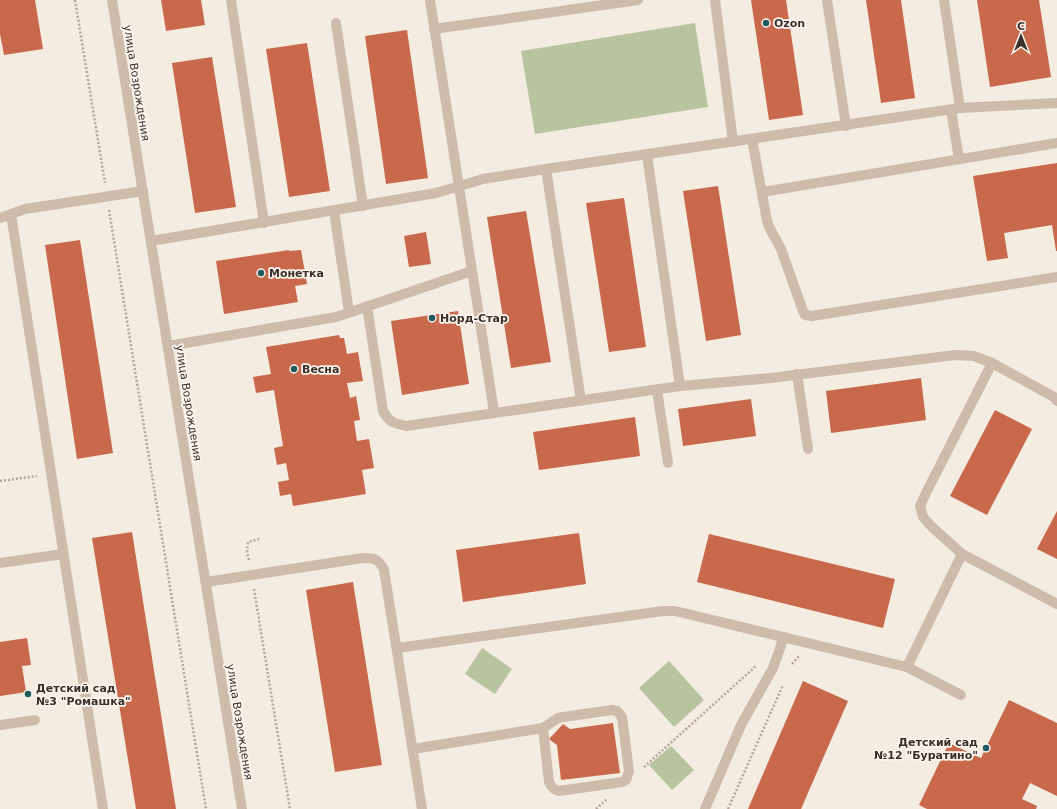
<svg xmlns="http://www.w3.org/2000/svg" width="1057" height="809" viewBox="0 0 1057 809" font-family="'DejaVu Sans',sans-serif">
  <rect width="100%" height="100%" fill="#f4ebe1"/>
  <g fill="#b8c4a0">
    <path d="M695 23 708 107 535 134 521 51Z"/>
    <path d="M482 648 512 669 495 694 465 674Z"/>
    <path d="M669 661 704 700 674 727 639 688Z"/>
    <path d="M671 746 694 770 672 790 649 765Z"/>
  </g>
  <g fill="#c8694b">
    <path d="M0 0H35L43 49 4 55 0 34Z"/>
    <path d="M161 0H201L205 25 166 31Z"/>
    <path d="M751 0H786L803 115 769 120Z"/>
    <path d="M866 0H901L915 98 881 103Z"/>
    <path d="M977 0H1039L1051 77 990 87Z"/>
    <path d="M407 30 428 178 386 184 365 36Z"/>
    <path d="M307 43 330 191 289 197 266 49Z"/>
    <path d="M212 57 236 207 195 213 172 63Z"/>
    <path d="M1057 163V251H1056L1052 225 1004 233 1008 258 987 261 973 176Z"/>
    <path d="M718 186 741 335 706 341 683 191Z"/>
    <path d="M624 198 646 347 609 352 586 203Z"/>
    <path d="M526 211 551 362 511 368 487 217Z"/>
    <path d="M426 232 431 264 409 267 404 236Z"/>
    <path d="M80 240 113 453 77 459 45 245Z"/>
    <path d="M289 250V251L301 250 307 284 295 286 298 302 224 314 216 261Z"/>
    <path d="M458 311 469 384 402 395 391 321Z"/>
    <path d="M339 335 340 338H344L347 354 358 352 363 381 347 383 350 398 356 396 360 420 354 421 357 441 369 439 374 468 362 470 366 494 293 506 291 494 280 496 278 482 289 480 286 463 277 465 274 448 283 446 274 390 256 393 253 377 271 374 266 347Z"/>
    <path d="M921 378 926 420 831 433 826 391Z"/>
    <path d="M751 399 756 436 683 446 678 409Z"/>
    <path d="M995 410 1032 429 987 515 950 496Z"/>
    <path d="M635 417 640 456 539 470 533 432Z"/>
    <path d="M1057 511V559L1037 549Z"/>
    <path d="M132 532 176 809H136L92 538Z"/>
    <path d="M579 533 586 584 463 602 456 550Z"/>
    <path d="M709 534 895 579 883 628 697 582Z"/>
    <path d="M353 582 382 765 335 772 306 590Z"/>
    <path d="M27 638 31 665 22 666 26 692 0 696V642Z"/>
    <path d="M803 681 848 701 801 809H748Z"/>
    <path d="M1009 700 1057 723V796L1030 783 1022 799 1037 806 1036 809H927L919 805 949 743 981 758Z"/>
    <path d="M613 723 620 773 561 780 557 745 549 739 563 724 570 729Z"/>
  </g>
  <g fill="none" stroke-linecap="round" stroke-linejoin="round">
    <g stroke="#b9a596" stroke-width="2.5" stroke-dasharray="2 2" stroke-linecap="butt">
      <path d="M75 0 105 183"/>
      <path d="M109 210 206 809"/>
      <path d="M0 481 37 476"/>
      <path d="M249 560 247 552 248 542 259 539"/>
      <path d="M254 589 290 809"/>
      <path d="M792 664 799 656"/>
      <path d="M644 767 756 666"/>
      <path d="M596 809 607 799"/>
      <path d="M728 809 783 685"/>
    </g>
    <g stroke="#cdbbac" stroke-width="10">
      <path d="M112 0 242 809"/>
      <path d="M231 0 264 223"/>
      <path d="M430 0 494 412"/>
      <path d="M715 0 733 142"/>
      <path d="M827 0 846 126"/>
      <path d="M944 0 960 108"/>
      <path d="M336 23 363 206"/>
      <path d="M434 29 638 0"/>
      <path d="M951 110 959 159"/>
      <path d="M752 139 767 221C770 231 776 239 781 249L803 311 805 315 812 316 1057 277"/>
      <path d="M647 155 680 386"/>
      <path d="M546 169 581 401"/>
      <path d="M762 192 1057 143"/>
      <path d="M334 211 349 312"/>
      <path d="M11 214 103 809"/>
      <path d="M0 218 25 209 143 191"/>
      <path d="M151 241 436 193 483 179 546 169 960 108 1057 103"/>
      <path d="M367 306 383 411C389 422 393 423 406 426L680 386 771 378 955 355 974 356 992 363 1054 397 1057 401"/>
      <path d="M168 346 336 317 472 271"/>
      <path d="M992 363 926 493 920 506 923 517 932 527 962 554 1057 604"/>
      <path d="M797 374 808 449"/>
      <path d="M657 390 668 463"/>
      <path d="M0 563 63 554"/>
      <path d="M206 582 363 558C374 558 379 559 384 570L422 809"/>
      <path d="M397 648 663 611H675L907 667 961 695"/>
      <path d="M907 667 962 554"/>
      <path d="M0 725 35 720"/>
      <path d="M413 749 543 728 558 718 563 717 612 710 617 711 622 717 629 771 626 780 622 782 559 791C554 790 551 787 549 782L543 728"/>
      <path d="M705 809 741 725 773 668 784 637"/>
    </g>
  </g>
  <g fill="#1f5a5e" stroke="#fbf5ee" stroke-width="1.5">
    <circle cx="766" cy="23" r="4"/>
    <circle cx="261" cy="273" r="4"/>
    <circle cx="432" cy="318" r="4"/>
    <circle cx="294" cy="369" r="4"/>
    <circle cx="28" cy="694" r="4"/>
    <circle cx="986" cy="748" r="4"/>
  </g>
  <g text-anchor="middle" stroke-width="3.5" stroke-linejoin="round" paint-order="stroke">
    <g font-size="11" font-weight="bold" fill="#3b302b" stroke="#fbf5ee" text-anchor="start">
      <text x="774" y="27">Ozon</text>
      <text x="269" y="277">Монетка</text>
      <text x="440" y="322">Норд-Стар</text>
      <text x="302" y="373">Весна</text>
      <text x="36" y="692">Детский сад<tspan x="36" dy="13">№3 "Ромашка"</tspan></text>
      <text x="978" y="746" text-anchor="end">Детский сад<tspan x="978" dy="13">№12 "Буратино"</tspan></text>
    </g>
    <g font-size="11" fill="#3b302b" stroke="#fbf5ee">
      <text transform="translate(137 83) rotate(81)" y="4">улица Возрождения</text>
      <text transform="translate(189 403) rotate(81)" y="4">улица Возрождения</text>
      <text transform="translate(240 722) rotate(81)" y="4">улица Возрождения</text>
    </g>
  </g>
  <g transform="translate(1021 36)" stroke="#fbf5ee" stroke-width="3" paint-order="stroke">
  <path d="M0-3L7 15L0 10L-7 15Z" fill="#3b302b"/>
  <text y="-6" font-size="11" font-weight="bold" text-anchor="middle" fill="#3b302b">С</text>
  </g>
</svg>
